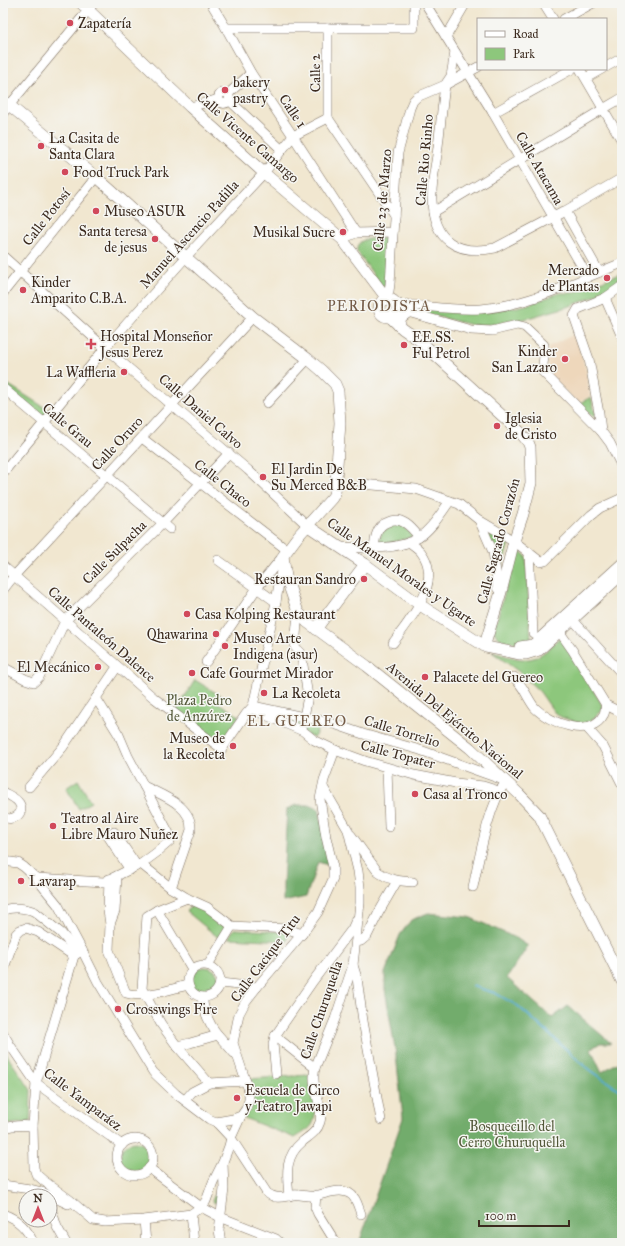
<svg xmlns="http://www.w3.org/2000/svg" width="625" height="1246" viewBox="0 0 625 1246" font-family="'IM FELL Great Primer',serif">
  <rect width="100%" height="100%" fill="#f6f6f2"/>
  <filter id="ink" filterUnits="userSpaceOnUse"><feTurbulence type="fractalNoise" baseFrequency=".025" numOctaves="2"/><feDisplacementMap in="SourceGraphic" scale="8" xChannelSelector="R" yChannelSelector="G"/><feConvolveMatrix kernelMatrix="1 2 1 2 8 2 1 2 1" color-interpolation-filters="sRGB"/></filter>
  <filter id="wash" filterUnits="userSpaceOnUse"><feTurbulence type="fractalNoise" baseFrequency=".012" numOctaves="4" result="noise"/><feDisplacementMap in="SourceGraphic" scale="16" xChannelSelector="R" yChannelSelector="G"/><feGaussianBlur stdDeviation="0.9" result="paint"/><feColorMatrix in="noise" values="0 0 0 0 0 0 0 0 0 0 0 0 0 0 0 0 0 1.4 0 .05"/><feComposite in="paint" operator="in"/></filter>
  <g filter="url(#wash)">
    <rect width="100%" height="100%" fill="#f1e7d0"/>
    <path fill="#eed7bb" d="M575 334 586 371 590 396 577 403 547 372 548 347Z"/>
    <g fill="#8dc77c" stroke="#64784d">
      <path d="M386 238 389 240 385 287H382L357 251C356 236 376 239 386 238Z"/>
      <path d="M622 273V281L604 293 570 306 521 320H510L497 324 472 325 406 309 517 307 526 305 560 293H573Z"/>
      <path d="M3 381 9 385 50 411 44 417 3 386Z"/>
      <path d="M591 397 596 415 594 417 578 404Z"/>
      <path d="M392 523C404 524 406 527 413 537L390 543H378L384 527Z"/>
      <path d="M486 527 509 542 499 580Z"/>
      <path d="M517 549 526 556 531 640C519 644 497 644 494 630Z"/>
      <path d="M558 639 562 640 603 706V710L589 722 579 723 561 717 554 712 540 692 518 671 492 652C525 661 534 666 558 639Z"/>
      <path d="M195 680 221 696 217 702 239 716 222 742 219 743 176 711Z"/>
      <path d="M263 711 320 723 314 738Z"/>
      <path d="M78 780 91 802 79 809 66 788Z"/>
      <path d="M193 905 203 909 228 928 220 939 186 911Z"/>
      <path d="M234 929 285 932 288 937 287 941 228 938Z"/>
      <circle cx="205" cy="981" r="14"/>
      <path d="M3 1046 10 1060 31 1090 30 1122 3 1125Z"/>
      <path d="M309 1075C313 1087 319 1112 312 1125 309 1130 299 1135 295 1138L244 1118 248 1079Z"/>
      <circle cx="135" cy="1157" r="15"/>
      <path d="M220 1183 219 1202 215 1203 212 1201Z"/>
    </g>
    <g fill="#72ac6c" stroke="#566b45">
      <path d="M296 805H309L319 809 331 866 318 862 306 897 283 902V885L287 809Z"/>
      <path d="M428 913 469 917 516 938 528 946 507 978 552 1018 568 1006 611 1043H600L591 1049 602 1072 622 1060V1243H359L403 1118 396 1055 385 989V973L400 935 411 920Z"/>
    </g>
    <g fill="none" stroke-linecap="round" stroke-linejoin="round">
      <path stroke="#53aad0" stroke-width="2" d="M472 986 495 993 518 1006 586 1067 622 1092"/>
    </g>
  </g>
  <g filter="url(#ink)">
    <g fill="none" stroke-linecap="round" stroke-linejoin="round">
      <defs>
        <g id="minor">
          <path d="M211 3 226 28 251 73 293 136 356 233"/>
          <path d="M425 3 493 113 588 277"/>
          <path d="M543 3 553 19"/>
          <path d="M564 19 593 3"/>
          <path d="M226 28H414V3"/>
          <path d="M446 37 466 3"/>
          <path d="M455 52 451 76 445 85C442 108 440 131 437 155 435 169 431 185 432 200 433 240 457 256 495 248L565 211 622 178"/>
          <path d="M606 67 622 58"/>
          <path d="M580 69 622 141"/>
          <path d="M586 78 602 69"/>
          <circle cx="224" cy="98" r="5.5"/>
          <path d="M228 94 251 73"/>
          <path d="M229 100 282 150"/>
          <path d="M190 107 219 99"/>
          <path d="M3 113 94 3"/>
          <path d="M493 113 572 69"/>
          <path d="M328 118 394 215"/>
          <path d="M328 118V28"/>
          <path d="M565 211 599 272"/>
          <path d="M433 212 603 109 622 98"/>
          <path d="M342 239 356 233 393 232"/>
          <path d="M3 256 105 348 248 470 308 526"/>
          <path d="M3 293 96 177"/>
          <path d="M605 298 622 337"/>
          <path d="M383 302 389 291 390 284 398 153 410 108 413 101 417 97 445 85 478 67"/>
          <path d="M396 304C424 305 452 311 481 309 530 305 577 281 622 263"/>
          <path d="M397 309 471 330 492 331 517 325 525 327 544 345V357L542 371 601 431 610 443 622 467"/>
          <path d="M3 388 170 529"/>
          <path d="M267 403 308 359"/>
          <path d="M601 431 599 413 589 359 574 316 578 309 605 298 622 286"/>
          <path d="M142 438 287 550"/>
          <path d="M3 473 105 348 186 257 264 173 293 136 328 118"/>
          <path d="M362 484 416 489 459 504 479 520 493 552 496 572 497 588 501 592"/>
          <path d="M479 520 514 541 541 562 545 561 591 515 600 508 622 498"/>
          <path d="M339 547C363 548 397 551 418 538 432 529 441 513 450 501"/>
          <path d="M374 548C375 543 375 537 377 533 379 527 382 524 388 522 401 515 412 528 419 537"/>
          <path d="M529 552 533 633"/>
          <path d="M218 560 276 602"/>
          <path d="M3 566 154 698 222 749 246 714 253 706 276 602 282 564"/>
          <path d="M3 590 14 576 253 317"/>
          <path d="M298 612 295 647 301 653 308 696 304 717"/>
          <path d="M573 620 622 674"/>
          <path d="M559 631 573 651 606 705 622 713"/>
          <path d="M393 643C410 619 444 582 421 552 418 548 413 545 409 542"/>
          <path d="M206 662 257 588 283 556"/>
          <path d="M3 667 25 679 34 682 39 677 65 621 163 523 229 453"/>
          <path d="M514 677C518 682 522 686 525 692 528 697 531 703 535 708 550 723 591 740 604 714 605 712 605 708 606 705"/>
          <path d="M253 706 331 723 363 734 420 750 506 781C488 807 480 855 473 887"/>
          <path d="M256 711 303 731 314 740 335 750 365 761 414 775 456 783 483 786 499 791"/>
          <path d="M586 727 603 746 622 784"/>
          <path d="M387 768 389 827"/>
          <path d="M144 786C163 796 192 805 191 830L171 888"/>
          <path d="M29 787 63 747 117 667"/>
          <path d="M3 792C8 795 16 798 19 803 26 814 12 822 3 817"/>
          <path d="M351 835 378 872C389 880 400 881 413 882"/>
          <path d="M3 861 18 863 24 867 36 878 58 905 82 950 98 982 153 1072 176 1094 209 1119 216 1122 233 1119 241 1116 246 1109 249 1100V1091L233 1043 239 1014 246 1001 257 987 302 934 318 912 333 879V867L326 837 320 799 324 780 335 750"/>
          <path d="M141 864 171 888 187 898 207 907 232 926 288 929 302 934"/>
          <path d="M130 870 108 836 114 832 137 866"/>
          <path d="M36 878 104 882 141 864 156 853 170 841 171 837 128 756 119 735 96 698"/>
          <path d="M109 879 108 911 110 924 109 950 126 993C144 999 170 989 188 985"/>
          <path d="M187 898 157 910 147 916 142 989 161 1024 177 1046 209 1083"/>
          <path d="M157 910 192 969"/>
          <path d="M3 911C10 906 27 908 35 912L61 933 78 953"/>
          <path d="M110 924 115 911 117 876"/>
          <path d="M356 942 361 941 367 936 379 912 397 881"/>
          <path d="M82 950 74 956 36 1083 33 1126 34 1168 36 1174 44 1181 70 1200 93 1220 105 1222 144 1220 191 1214 201 1207 206 1201 213 1182 223 1162 229 1146 231 1138 241 1116"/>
          <circle cx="204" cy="981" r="16"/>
          <path d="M208 965 232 926"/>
          <path d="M353 965 357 978 363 1021 381 1120"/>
          <path d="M3 971 16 934 20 930 26 928 38 932 74 956"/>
          <path d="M220 983 257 987"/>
          <path d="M202 997C204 1011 209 1025 219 1036 224 1042 229 1047 234 1053"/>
          <path d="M3 1033 10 1045 36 1083 122 1145"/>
          <path d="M275 1036 315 1068"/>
          <path d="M177 1046 190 1043 218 1035"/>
          <path d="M276 1074 273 1044 275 1036 313 981 352 929 356 920"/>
          <path d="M185 1100 192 1092 209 1083 246 1081"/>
          <path d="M216 1122 231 1138 267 1193C277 1200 282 1197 293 1195 300 1194 308 1197 315 1196 328 1193 347 1185 355 1199 358 1204 359 1209 361 1214"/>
          <path d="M3 1128C13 1125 23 1125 33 1126"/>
          <circle cx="135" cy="1157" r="18"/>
          <path d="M149 1168 201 1207 220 1217 276 1239 280 1243"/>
          <path d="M3 1185 30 1189 42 1192 68 1204"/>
          <path d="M316 1195 315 1207 318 1214 336 1243"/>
          <path d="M289 1196C287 1175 284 1157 302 1142 309 1136 317 1132 320 1122 324 1106 310 1088 315 1068L335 1019 353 965 360 903V887L358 871 348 830 323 787"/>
          <path d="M50 1205 57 1227 66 1243"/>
          <path d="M3 1214C17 1219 28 1229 33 1243"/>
          <path d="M191 1214 194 1243"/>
          <path d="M144 1220 146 1243"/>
          <path d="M221 1243 219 1230 224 1189 223 1163"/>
        </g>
        <g id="major">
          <path d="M81 3 190 107 264 173 342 239 388 300"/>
          <path d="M3 100 96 177 253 317 308 359 321 370 335 384 338 391 340 423 335 493 332 498 298 536 283 556 286 577 298 612 307 622 367 666 470 748 519 794 539 815 622 981"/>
          <circle cx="388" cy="308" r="9"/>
          <path d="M390 317 403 329 419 340 519 431 528 442 530 447 531 483 523 514 514 541 501 592 486 641"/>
          <path d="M399 326 401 317 408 312"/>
          <path d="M308 526 365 564 420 605 486 647 520 654H526L539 650 622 574"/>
          <path d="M316 629 365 564"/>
          <path d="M520 647 533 645 622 564"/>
        </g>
      </defs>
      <use href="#minor" stroke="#7b6c5c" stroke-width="10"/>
      <use href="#major" stroke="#7b6c5c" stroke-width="12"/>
      <use href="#minor" stroke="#fff" stroke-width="9"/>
      <use href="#major" stroke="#fff" stroke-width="11"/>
    </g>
  </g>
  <g fill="#d1495b" stroke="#f6f6f2" stroke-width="1.5">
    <circle cx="70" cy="23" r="4"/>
    <circle cx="225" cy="90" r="4"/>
    <circle cx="41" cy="146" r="4"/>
    <circle cx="65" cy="172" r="4"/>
    <circle cx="96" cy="211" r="4"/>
    <circle cx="343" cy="232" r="4"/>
    <circle cx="155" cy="239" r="4"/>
    <circle cx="607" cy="278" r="4"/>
    <circle cx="23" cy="290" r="4"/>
    <path d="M89 338h4v4h4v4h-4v4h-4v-4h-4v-4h4z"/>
    <circle cx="404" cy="345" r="4"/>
    <circle cx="565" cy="359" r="4"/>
    <circle cx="124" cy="372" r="4"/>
    <circle cx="497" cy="426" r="4"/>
    <circle cx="263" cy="477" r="4"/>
    <circle cx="364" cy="579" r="4"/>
    <circle cx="187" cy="614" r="4"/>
    <circle cx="216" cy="634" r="4"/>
    <circle cx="225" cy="646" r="4"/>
    <circle cx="98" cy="667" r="4"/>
    <circle cx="192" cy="673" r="4"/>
    <circle cx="425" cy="677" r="4"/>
    <circle cx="264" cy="693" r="4"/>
    <circle cx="233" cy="746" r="4"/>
    <circle cx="415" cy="794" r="4"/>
    <circle cx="53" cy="826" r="4"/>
    <circle cx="21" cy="881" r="4"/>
    <circle cx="118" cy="1009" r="4"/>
    <circle cx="237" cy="1098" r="4"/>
  </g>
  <g text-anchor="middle" stroke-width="3" stroke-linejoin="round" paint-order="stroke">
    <g font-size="14" fill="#3b2a1e" stroke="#f6f6f2" text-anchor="start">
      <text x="78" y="28">Zapatería</text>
      <text x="233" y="87">bakery<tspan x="233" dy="16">pastry</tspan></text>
      <text x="49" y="143">La Casita de<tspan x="49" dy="16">Santa Clara</tspan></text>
      <text x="73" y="177">Food Truck Park</text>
      <text x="104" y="216">Museo ASUR</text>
      <text x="147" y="236" text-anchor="end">Santa teresa<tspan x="147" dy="16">de jesus</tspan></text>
      <text x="335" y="237" text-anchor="end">Musikal Sucre</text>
      <text x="599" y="275" text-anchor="end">Mercado<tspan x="599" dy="16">de Plantas</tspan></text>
      <text x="31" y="287">Kinder<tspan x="31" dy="16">Amparito C.B.A.</tspan></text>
      <text x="100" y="341">Hospital Monseñor<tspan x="100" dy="16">Jesus Perez</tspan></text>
      <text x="412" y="342">EE.SS.<tspan x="412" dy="16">Ful Petrol</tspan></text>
      <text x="557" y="356" text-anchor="end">Kinder<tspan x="557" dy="16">San Lazaro</tspan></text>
      <text x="116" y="377" text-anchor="end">La Waffleria</text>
      <text x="505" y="423">Iglesia<tspan x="505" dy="16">de Cristo</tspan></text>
      <text x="271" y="474">El Jardin De<tspan x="271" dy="16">Su Merced B&amp;B</tspan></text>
      <text x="356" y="584" text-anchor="end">Restauran Sandro</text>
      <text x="195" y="619">Casa Kolping Restaurant</text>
      <text x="208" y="639" text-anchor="end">Qhawarina</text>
      <text x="233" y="643">Museo Arte<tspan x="233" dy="16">Indigena (asur)</tspan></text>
      <text x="90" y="672" text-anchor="end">El Mecánico</text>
      <text x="200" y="678">Cafe Gourmet Mirador</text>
      <text x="433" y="682">Palacete del Guereo</text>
      <text x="272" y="698">La Recoleta</text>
      <text x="225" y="743" text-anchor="end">Museo de<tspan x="225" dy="16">la Recoleta</tspan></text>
      <text x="423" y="799">Casa al Tronco</text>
      <text x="61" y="823">Teatro al Aire<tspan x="61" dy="16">Libre Mauro Nuñez</tspan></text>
      <text x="29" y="886">Lavarap</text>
      <text x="126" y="1014">Crosswings Fire</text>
      <text x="245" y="1095">Escuela de Circo<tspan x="245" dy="16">y Teatro Jawapi</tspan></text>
    </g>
    <g font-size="14" fill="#3b2a1e" stroke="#f6f6f2">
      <text transform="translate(315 73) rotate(-91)" y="5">Calle 2</text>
      <text transform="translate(293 111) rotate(56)" y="5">Calle 1</text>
      <text transform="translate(248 137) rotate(41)" y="5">Calle Vicente Camargo</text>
      <text transform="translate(424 160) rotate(-85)" y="5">Calle Rio Rinho</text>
      <text transform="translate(540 168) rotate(60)" y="5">Calle Atacama</text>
      <text transform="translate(382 200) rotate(-85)" y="5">Calle 23 de Marzo</text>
      <text transform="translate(46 217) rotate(-52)" y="5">Calle Potosí</text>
      <text transform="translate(189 234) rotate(-48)" y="5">Manuel Ascencio Padilla</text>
      <text transform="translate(201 411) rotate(41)" y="5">Calle Daniel Calvo</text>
      <text transform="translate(68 425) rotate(40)" y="5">Calle Grau</text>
      <text transform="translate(117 443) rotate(-47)" y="5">Calle Oruro</text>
      <text transform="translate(223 483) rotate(38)" y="5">Calle Chaco</text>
      <text transform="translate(498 541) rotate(-75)" y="5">Calle Sagrado Corazón</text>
      <text transform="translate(114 552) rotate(-45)" y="5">Calle Sulpacha</text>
      <text transform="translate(402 572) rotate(35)" y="5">Calle Manuel Morales y Ugarte</text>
      <text transform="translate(102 634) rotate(41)" y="5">Calle Pantaleón Dalence</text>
      <text transform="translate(455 720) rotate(40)" y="5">Avenida Del Ejército Nacional</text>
      <text transform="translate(402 731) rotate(17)" y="5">Calle Torrelio</text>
      <text transform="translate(398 754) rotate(15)" y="5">Calle Topater</text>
      <text transform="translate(265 958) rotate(-53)" y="5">Calle Cacique Titu</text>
      <text transform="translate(321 1010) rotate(-71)" y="5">Calle Churuquella</text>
      <text transform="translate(83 1099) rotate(37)" y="5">Calle Yamparáez</text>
    </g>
    <g font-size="14" fill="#54593a" stroke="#f6f6f2">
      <text x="199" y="705">Plaza Pedro<tspan x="199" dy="16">de Anzúrez</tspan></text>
      <text x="512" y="1131">Bosquecillo del<tspan x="512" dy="16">Cerro Churuquella</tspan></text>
    </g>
    <g font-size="15" letter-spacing="1" fill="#755c47" stroke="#f6f6f2">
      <text x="379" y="311">PERIODISTA</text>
      <text x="297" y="726">EL GUEREO</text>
    </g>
  </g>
  <rect width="625" height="1246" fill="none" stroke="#f6f6f2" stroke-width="16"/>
  <rect x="477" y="18" width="130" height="52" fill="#f6f6f2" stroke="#aba49d"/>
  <rect x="485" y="31" width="20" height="6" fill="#ffffff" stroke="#aba49d"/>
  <text x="513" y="38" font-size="12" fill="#3b2a1e">Road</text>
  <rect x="485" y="48" width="20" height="12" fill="#8dc77c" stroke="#aba49d"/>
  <text x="513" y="58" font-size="12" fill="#3b2a1e">Park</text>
  <g transform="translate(38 1208)"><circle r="19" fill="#f6f6f2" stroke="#aba49d"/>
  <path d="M0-3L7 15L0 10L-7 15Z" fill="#d1495b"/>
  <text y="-6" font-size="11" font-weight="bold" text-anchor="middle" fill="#3b2a1e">N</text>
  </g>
  <path d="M479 1220v6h90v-6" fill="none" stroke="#3b2a1e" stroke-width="2"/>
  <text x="485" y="1220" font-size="12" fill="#3b2a1e" stroke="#f6f6f2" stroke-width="3" paint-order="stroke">100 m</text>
</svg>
